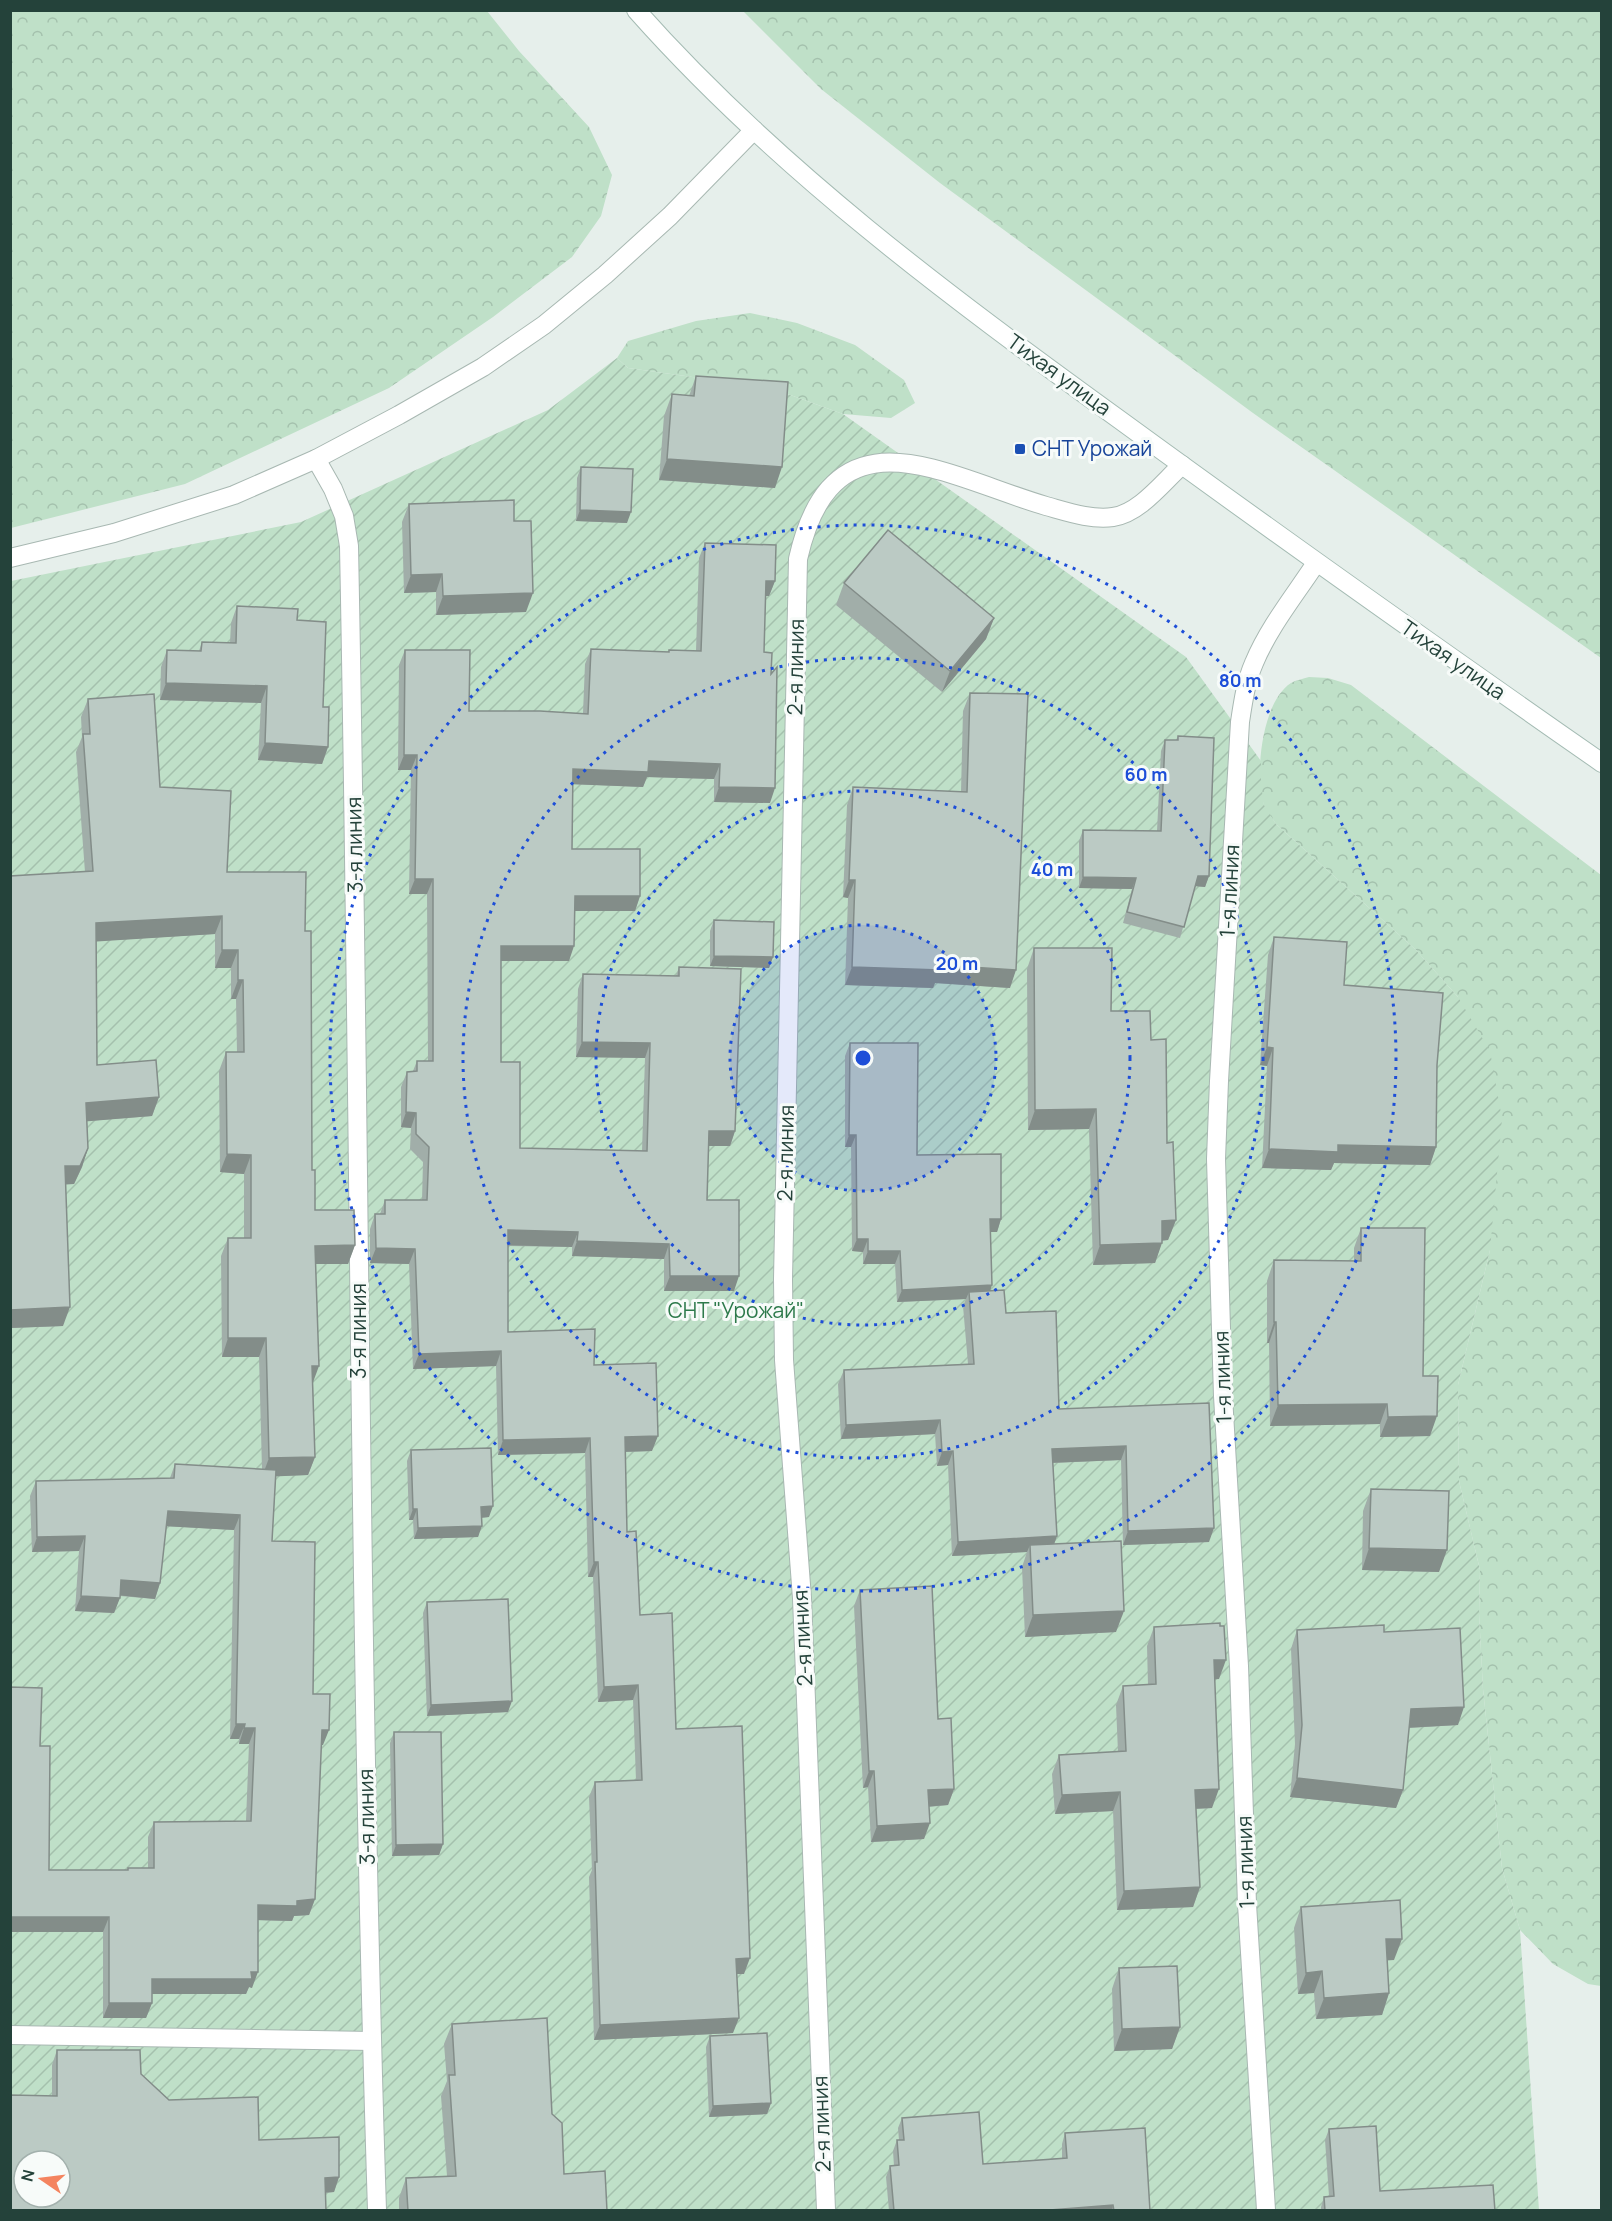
<svg xmlns="http://www.w3.org/2000/svg" width="1612" height="2221" viewBox="0 0 1612 2221" font-family="Manrope,sans-serif">
  <defs>
    <pattern id="forest-crowns" width="20" height="18" patternUnits="userSpaceOnUse" patternTransform="scale(1.5)"><rect width="20" height="18" fill="#bfe0c8"/><path d="M2 6a3 3 0 1 1 6 0M12 15a3 3 0 1 1 6 0" fill="none" stroke="#a4c1ad"/></pattern>
    <pattern id="garden-furrows" width="10" height="10" patternUnits="userSpaceOnUse" patternTransform="scale(1.5)"><rect width="10" height="10" fill="#bfe0c8"/><path d="M-1 1l2-2M0 10L10 0M9 11l2-2" fill="none" stroke="#a4c1ad"/></pattern>
  </defs>
  <rect width="100%" height="100%" fill="#e6efeb"/>
  <g fill="url(#forest-crowns)">
    <path d="M11 10 487 11 519 51 589 127 612 175 601 216 572 257 493 317 389 388 185 484 11 528Z"/>
    <path d="M743 11H1601V658L1253 413 940 183 821 89Z"/>
    <path d="M750 313 797 323 855 345 904 380 915 403 891 418 843 414 771 388 628 368 617 358 628 341 696 321Z"/>
    <path d="M1309 677 1328 678 1351 685 1601 875V1986L1588 1984 1553 1964 1520 1930 1502 1868 1483 1689 1479 1613 1480 1570 1459 1481 1458 1385 1490 1250 1458 997 1416 950 1276 824C1272 818 1266 811 1264 805 1254 775 1262 701 1291 683 1296 680 1303 679 1309 677Z"/>
  </g>
  <path fill="url(#garden-furrows)" fill-rule="evenodd" d="M617 358 628 368 771 388 843 414 1186 657 1261 761V784L1264 805 1276 824 1416 950 1458 997 1490 1051 1502 1119 1490 1250 1458 1385 1459 1481 1480 1570 1479 1613 1483 1689 1502 1868 1520 1930 1539 2210H11V581L301 522 548 410ZM24 2161H60V2197H24Z"/>
  <g fill="none" stroke-linecap="round" stroke-linejoin="round">
    <defs>
      <g id="minor">
        <path d="M316 459 333 489 344 516 349 546C360 1101 359 1656 377 2210"/>
        <path d="M10 558 114 533 234 495 316 459 399 415 483 367 544 325 605 275 670 216 754 130"/>
        <path d="M10 2035 372 2041"/>
        <path d="M826 2210 802 1598 784 1360 783 1279 798 559C833 403 944 476 1046 506 1068 512 1091 520 1113 517 1140 513 1163 482 1182 465"/>
        <path d="M1266 2210 1247 1904 1239 1666 1223 1396 1216 1159 1219 1081 1240 722C1243 702 1246 681 1254 663 1269 627 1295 595 1316 563"/>
      </g>
      <path id="secondary" d="M636 10C777 169 949 296 1120 420 1279 536 1440 650 1602 763"/>
    </defs>
    <use href="#minor" stroke="#a8b8b2" stroke-width="20"/>
    <use href="#secondary" stroke="#a4bbb3" stroke-width="20"/>
    <use href="#minor" stroke="#fff" stroke-width="18"/>
    <use href="#secondary" stroke="#fff" stroke-width="18"/>
  </g>
  <g fill="#a1aea9">
    <path d="M696 376 775 488 659 480 664 416 672 394 689 396Z"/>
    <path d="M581 467 627 523 576 521 577 478Z"/>
    <path d="M409 504 514 521 526 612 436 615V592L404 593 402 522Z"/>
    <path d="M705 543 775 581 769 596H765L764 652 770 803 714 802V779L647 777 643 787 573 784 572 849 640 896 635 911H575L569 961H501V1062L520 1148 642 1151 645 1058 576 1057 578 989 583 974 676 976 679 967 735 1131 730 1146H708L707 1200 734 1291H664V1259L572 1256V1247L508 1246V1332L594 1365 652 1451 625 1452 627 1532 640 1615 676 1729 744 1974H737L733 2033 594 2040 589 1877 592 1870 589 1797 595 1782 636 1780 633 1700 598 1702 593 1577H588L585 1453 498 1455 496 1366 413 1369 409 1264 370 1263V1229L375 1214H380L385 1200H422L423 1162 410 1149 411 1128 401 1127V1087L407 1072 413 1071 417 1061H428L427 894H409L411 770H398L399 665 405 650 469 711 583 713 585 664 591 649 669 652V650L696 651 699 558Z"/>
    <path d="M844 583 994 618 986 639 942 692 836 605Z"/>
    <path d="M237 606 297 620 323 707 328 747 322 764 258 760 261 703 160 700 161 667 167 650 199 651 202 642 230 643 231 623Z"/>
    <path d="M970 693 1010 988 935 983 933 988 845 985 848 898 843 897 847 805 853 787 961 792 963 711Z"/>
    <path d="M88 699 160 787 227 872 305 931 312 1170 315 1210 355 1245 348 1264H316L313 1383 315 1457 308 1475 276 1476 272 1541 313 1694 323 1745H321L315 1899 309 1915 294 1916 292 1921 258 1920 252 1988 249 1987 246 1994H152V2003L146 2018H103V1932H10V1687L40 1746 49 1870H127L128 1868H148V1837L154 1822 246 1821 249 1744H239V1739H230L234 1530 166 1526 160 1583 155 1599 120 1596 114 1613 75 1611 79 1551 32 1552 30 1496 36 1481 170 1478 175 1464 262 1469 259 1357H222L221 1256 228 1238H244V1174L220 1172 219 1071 226 1052H237L236 999H231V968H215V934L96 941 97 1065 159 1097 152 1116 87 1121 88 1148 82 1167 74 1184H66L63 1326 10 1328V876L85 872 76 752 82 737 81 717Z"/>
    <path d="M1178 736 1209 876 1205 887 1195 886 1180 938 1123 923 1132 889 1079 888V841L1083 830 1157 831 1161 751 1165 740H1176Z"/>
    <path d="M714 920 773 957 769 968 710 966V931Z"/>
    <path d="M1274 937 1344 985 1437 1065 1436 1147 1430 1165 1334 1163 1331 1170 1262 1168 1267 1066 1260 1065 1268 955Z"/>
    <path d="M1034 948 1111 1011 1151 1040 1167 1143 1176 1220 1168 1240 1162 1241 1155 1263 1093 1265 1089 1129 1028 1130 1027 969Z"/>
    <path d="M850 1043 917 1155 1001 1219 997 1232H990V1291L1006 1313 1059 1409 1209 1403V1542L1123 1545 1121 1460 1053 1463 1057 1536 1054 1544 1116 1632 1025 1637 1022 1567 1027 1552 952 1556 948 1465 937 1466 935 1434 841 1439 838 1384 844 1370 968 1364 963 1306 966 1299 897 1302 895 1264H863V1252L852 1251 851 1147H845V1056Z"/>
    <path d="M1361 1228 1423 1376 1430 1436 1380 1437V1424L1270 1426 1269 1343H1267V1281L1274 1260 1354 1261V1248Z"/>
    <path d="M411 1450 489 1517 482 1518 478 1537 414 1539 413 1520H409L407 1461Z"/>
    <path d="M1371 1489 1439 1572 1362 1570 1363 1511Z"/>
    <path d="M860 1590 938 1719 954 1789 948 1805 929 1807 924 1839 871 1842 868 1787 863 1788 854 1606Z"/>
    <path d="M427 1602 508 1712 427 1716 423 1613Z"/>
    <path d="M1154 1627 1219 1679H1214L1212 1808 1196 1809 1200 1887 1193 1907 1117 1910 1113 1811 1055 1814 1052 1774 1059 1755 1118 1752 1116 1705 1123 1686 1148 1685 1147 1646Z"/>
    <path d="M1297 1630 1384 1632 1458 1725 1409 1728 1403 1790 1396 1808 1290 1797 1295 1744 1291 1649Z"/>
    <path d="M394 1732 443 1844 439 1855 392 1856 390 1743Z"/>
    <path d="M1301 1907 1394 1960H1387L1389 1993 1382 2015 1316 2019 1314 1993 1298 1994 1294 1928Z"/>
    <path d="M1119 1968 1180 2027 1172 2049 1114 2051 1112 1989Z"/>
    <path d="M452 2024 552 2114 564 2174 607 2211H399V2198L406 2178 447 2176 441 2096 447 2081 444 2044Z"/>
    <path d="M710 2036 771 2103 767 2114 709 2117 706 2047Z"/>
    <path d="M57 2050 141 2074 169 2100 339 2177 334 2192 325 2193 52 2096V2065Z"/>
    <path d="M902 2118 983 2164 1062 2158V2144L1065 2133 1150 2211H889L886 2177 890 2166H894L893 2151 897 2140H899L898 2128Z"/>
    <path d="M1329 2129 1380 2191 1495 2211H1321V2207L1324 2197 1329 2196 1325 2140Z"/>
  </g>
  <g fill="#838d89">
    <path d="M667 459 782 467 775 488 659 480Z"/>
    <path d="M580 510 631 512 627 523 576 521Z"/>
    <path d="M442 574 436 592 404 593 411 575Z"/>
    <path d="M766 581H775L769 596H760Z"/>
    <path d="M533 593 526 612 436 615 443 596Z"/>
    <path d="M994 618 986 639 942 692 950 671Z"/>
    <path d="M166 683 267 686 261 703 160 700Z"/>
    <path d="M265 743 328 747 322 764 258 760Z"/>
    <path d="M404 755H417L411 770H398Z"/>
    <path d="M649 761 720 764 714 779 647 777 643 787 567 784 573 769Z"/>
    <path d="M719 787 775 788 770 803 714 802Z"/>
    <path d="M1198 876H1209L1205 887 1194 886Z"/>
    <path d="M1083 877 1136 878 1132 889 1079 888Z"/>
    <path d="M415 879H433L427 894H409Z"/>
    <path d="M849 880H855L848 898 843 897Z"/>
    <path d="M575 896H640L635 911H569Z"/>
    <path d="M222 916 215 934 89 942 96 923Z"/>
    <path d="M501 946H574L569 961H495Z"/>
    <path d="M222 950H238L231 968H215Z"/>
    <path d="M714 956 773 957 769 968 710 966Z"/>
    <path d="M940 965 1016 970 1010 988 935 983 933 988 845 985 852 967Z"/>
    <path d="M238 980H243L236 999H231Z"/>
    <path d="M582 1042 650 1043 645 1058 576 1057Z"/>
    <path d="M1267 1047 1273 1048 1267 1066 1260 1065Z"/>
    <path d="M159 1097 152 1116 79 1122 86 1103Z"/>
    <path d="M1096 1109 1089 1129 1028 1130 1035 1110Z"/>
    <path d="M406 1112 416 1113 411 1128 401 1127Z"/>
    <path d="M709 1131H735L730 1146H703Z"/>
    <path d="M849 1135H856L851 1147H845Z"/>
    <path d="M1338 1145 1436 1147 1430 1165 1334 1163 1331 1170 1262 1168 1269 1149Z"/>
    <path d="M88 1148 82 1167 74 1184 58 1185 65 1166Z"/>
    <path d="M227 1154 251 1155 244 1174 220 1172Z"/>
    <path d="M990 1219H1001L997 1232H985Z"/>
    <path d="M1176 1220 1168 1240 1154 1241 1162 1221Z"/>
    <path d="M508 1230 578 1232 572 1247 503 1245Z"/>
    <path d="M857 1239H868L863 1252 852 1251Z"/>
    <path d="M577 1241 669 1244 664 1259 572 1256Z"/>
    <path d="M1162 1243 1155 1263 1093 1265 1100 1245Z"/>
    <path d="M355 1245 348 1264H309L315 1246Z"/>
    <path d="M376 1248 415 1249 409 1264 370 1263Z"/>
    <path d="M868 1251H900L895 1264H863Z"/>
    <path d="M670 1276H739L734 1291H664Z"/>
    <path d="M992 1285 988 1298 969 1292 966 1299 897 1302 902 1290Z"/>
    <path d="M70 1307 63 1326 10 1328V1310Z"/>
    <path d="M1274 1322H1276L1269 1343H1267Z"/>
    <path d="M228 1338H266L259 1357H222Z"/>
    <path d="M501 1351 496 1366 413 1369 419 1354Z"/>
    <path d="M312 1366H319L312 1385Z"/>
    <path d="M1387 1404 1380 1424 1270 1426 1278 1405Z"/>
    <path d="M1437 1416 1430 1436 1380 1437 1388 1417Z"/>
    <path d="M940 1420 935 1434 841 1439 846 1425Z"/>
    <path d="M658 1436 652 1451 619 1452 625 1437Z"/>
    <path d="M590 1438 585 1453 498 1455 503 1440Z"/>
    <path d="M1126 1446 1121 1460 1047 1463 1052 1449Z"/>
    <path d="M953 1451 948 1465 937 1466 942 1452Z"/>
    <path d="M315 1457 308 1475 262 1477 269 1458Z"/>
    <path d="M493 1506 489 1517 477 1518 481 1507Z"/>
    <path d="M413 1509H417L413 1520H409Z"/>
    <path d="M168 1511 240 1515 234 1530 162 1526Z"/>
    <path d="M482 1526 478 1537 414 1539 418 1528Z"/>
    <path d="M1214 1528 1209 1542 1123 1545 1128 1531Z"/>
    <path d="M85 1536 79 1551 32 1552 37 1537Z"/>
    <path d="M1057 1536 1052 1550 1030 1545 1027 1552 952 1556 958 1542Z"/>
    <path d="M1369 1548 1447 1550 1439 1572 1362 1570Z"/>
    <path d="M594 1562H598L593 1577H588Z"/>
    <path d="M121 1580 160 1583 155 1599 116 1595Z"/>
    <path d="M81 1596 120 1598 114 1613 75 1611Z"/>
    <path d="M1124 1611 1116 1632 1025 1637 1033 1615Z"/>
    <path d="M1214 1660H1226L1219 1679 1207 1680Z"/>
    <path d="M638 1685 633 1700 598 1702 604 1687Z"/>
    <path d="M512 1701 508 1712 427 1716 431 1705Z"/>
    <path d="M1464 1707 1458 1725 1404 1728 1411 1709Z"/>
    <path d="M236 1724H245L239 1739H230Z"/>
    <path d="M244 1728H255L249 1744H239Z"/>
    <path d="M322 1730H329L323 1745H316Z"/>
    <path d="M869 1771H874L868 1787 863 1788Z"/>
    <path d="M1297 1778 1403 1790 1396 1808 1290 1797Z"/>
    <path d="M954 1789 948 1805 922 1807 928 1790Z"/>
    <path d="M1219 1789 1212 1808 1188 1809 1195 1790Z"/>
    <path d="M1120 1792 1113 1811 1055 1814 1062 1795Z"/>
    <path d="M930 1823 924 1839 871 1842 877 1826Z"/>
    <path d="M443 1844 439 1855 392 1856 396 1845Z"/>
    <path d="M1200 1887 1193 1907 1117 1910 1124 1891Z"/>
    <path d="M315 1899 309 1915 294 1916 292 1921 253 1920 258 1905Z"/>
    <path d="M10 1917H109L103 1932H10Z"/>
    <path d="M1386 1939H1402L1394 1960 1378 1961Z"/>
    <path d="M750 1958 744 1974H730L736 1959Z"/>
    <path d="M1322 1971 1314 1993 1298 1994 1306 1973Z"/>
    <path d="M251 1972H258L252 1988 249 1987 246 1994H146L152 1979Z"/>
    <path d="M1389 1993 1382 2015 1316 2019 1324 1998Z"/>
    <path d="M109 2003H152L146 2018H103Z"/>
    <path d="M739 2018 733 2033 594 2040 600 2025Z"/>
    <path d="M1180 2027 1172 2049 1114 2051 1122 2029Z"/>
    <path d="M771 2103 767 2114 709 2117 713 2106Z"/>
    <path d="M339 2177 334 2192 319 2193 325 2178Z"/>
    <path d="M1113 2205 1112 2211H1037Z"/>
  </g>
  <g fill="#bbcac4" stroke="#838d89" stroke-width="1.5" fill-rule="evenodd">
    <path d="M696 376 788 382 782 467 667 459 672 394 694 396Z"/>
    <path d="M581 467 633 469 631 512 580 510Z"/>
    <path d="M514 500V521H531L533 593 443 596 442 574 411 575 409 504Z"/>
    <path d="M888 530 994 618 950 671 844 583Z"/>
    <path d="M705 543 776 545 775 581H766L764 652 772 653 771 674 777 667 775 788 719 787 720 764 649 761 648 772 573 769 572 849H640V896H575L574 946H501V1062H520V1148L647 1151 650 1043 582 1042 583 974 679 976V967L741 969 735 1131H709L707 1200H739V1276H670L669 1244 577 1241 578 1232 508 1230V1332L595 1329 594 1365 656 1363 658 1436 625 1437 627 1532 636 1531 640 1615 672 1613 676 1729 742 1726 750 1958 736 1959 739 2018 600 2025 595 1862H597L595 1782 642 1780 638 1685 604 1687 598 1562H594L590 1438 503 1440 501 1351 419 1354 415 1249 376 1248 375 1214H385V1200H427L429 1147 416 1134V1113L406 1112 407 1072 417 1071V1061H433V879H415L417 755H404L405 650H470L469 711H540L588 714 591 649 669 652V650L701 651Z"/>
    <path d="M237 606 298 609 297 620 326 622 323 707H329L328 747 265 743 267 686 166 683 167 650 201 651 202 642 236 643Z"/>
    <path d="M970 693 1028 694 1016 970 940 965V970L852 967 855 880H849L853 787 967 792Z"/>
    <path d="M154 694 160 787 231 791 227 872H306L305 931H311L312 1170H315V1210H354L355 1245 315 1246 319 1366H312L315 1457 269 1458 266 1338H228V1238H251V1155L227 1154 226 1052H244L243 980H238V950H222V916L96 923 97 1065 156 1060 159 1097 86 1103 88 1148 80 1166H65L70 1307 10 1310V876L93 871 83 734H90L88 699Z"/>
    <path d="M1178 736 1214 738 1209 876H1198L1184 927 1127 912 1136 878 1083 877V830L1161 831 1165 740H1178Z"/>
    <path d="M714 920 774 922 773 957 714 956Z"/>
    <path d="M1274 937 1347 942 1344 985 1443 993 1437 1065 1436 1147 1338 1145V1152L1269 1149 1273 1048 1267 1047Z"/>
    <path d="M1034 948H1112L1111 1011H1150L1151 1040 1166 1039 1167 1143 1173 1142 1176 1220 1162 1221V1243L1100 1245 1096 1109 1035 1110Z"/>
    <path d="M850 1043H918L917 1155 1001 1154V1219H990L992 1285 902 1290 900 1251H868V1239H857L856 1135H849Z"/>
    <path d="M1361 1228H1425L1423 1376H1438L1437 1416 1388 1417 1387 1404 1278 1405 1276 1322H1274V1260L1361 1261Z"/>
    <path d="M1004 1290 1006 1313 1056 1311 1059 1409 1209 1403 1214 1528 1128 1531 1126 1446 1052 1449 1057 1536 958 1542 953 1451 942 1452 940 1420 846 1425 844 1370 974 1364 969 1292Z"/>
    <path d="M491 1448 493 1506 481 1507 482 1526 418 1528 417 1509H413L411 1450Z"/>
    <path d="M175 1464 276 1470 272 1541 315 1542 313 1694H330L329 1730H322L315 1899 297 1901V1906L258 1905V1972H251L252 1979H152V2003H109V1917H10V1687L42 1688 40 1746H50L49 1870H128V1868H154V1822L251 1821 255 1728H244L245 1724H236L240 1515 168 1511 160 1583 121 1580 120 1598 81 1596 85 1536 37 1537 36 1481 174 1478Z"/>
    <path d="M1371 1489 1449 1491 1447 1550 1369 1548Z"/>
    <path d="M1121 1541 1124 1611 1033 1615 1030 1545Z"/>
    <path d="M932 1586 938 1719 951 1718 954 1789 928 1790 930 1823 877 1826 874 1771H869L860 1590Z"/>
    <path d="M508 1599 512 1701 431 1705 427 1602Z"/>
    <path d="M1220 1623V1626H1224L1226 1660H1214L1219 1789 1195 1790 1200 1887 1124 1891 1120 1792 1062 1795 1059 1755 1126 1751 1123 1686 1156 1684 1154 1627Z"/>
    <path d="M1384 1625V1632L1460 1628 1464 1707 1411 1709 1403 1790 1297 1778 1302 1725 1297 1630Z"/>
    <path d="M394 1732H441L443 1844 396 1845Z"/>
    <path d="M1400 1900 1402 1939H1386L1389 1993 1324 1998 1322 1971 1306 1973 1301 1907Z"/>
    <path d="M1177 1966 1180 2027 1122 2029 1119 1968Z"/>
    <path d="M547 2018 552 2114 562 2123 564 2174 605 2171 607 2211H408L406 2178 456 2176 449 2075H455L452 2024Z"/>
    <path d="M767 2033 771 2103 713 2106 710 2036Z"/>
    <path d="M57 2050H140L141 2074 169 2100 258 2097 259 2140 339 2137V2177L325 2178 326 2211H10V2095L57 2096ZM24 2161H60V2197H24Z"/>
    <path d="M979 2112 983 2164 1067 2158 1065 2133 1145 2128 1150 2211H1114L1113 2205 1037 2211H894L890 2166 899 2165 897 2140H904L902 2118Z"/>
    <path d="M1376 2126 1380 2191 1493 2185 1495 2211H1325L1324 2197 1334 2196 1329 2129Z"/>
  </g>
  <circle cx="863" cy="1058" r="133" fill="#1d4ed8" fill-opacity=".12"/>
  <g fill="none" stroke="#1d4ed8" stroke-width="3" stroke-dasharray="3 6">
    <circle cx="863" cy="1058" r="133"/>
    <circle cx="863" cy="1058" r="267"/>
    <circle cx="863" cy="1058" r="400"/>
    <circle cx="863" cy="1058" r="533"/>
  </g>
  <rect fill="#1a4fb4" stroke="#f7fbf9" stroke-width="2" x="1014" y="443" width="12" height="12" rx="3"/>
  <g text-anchor="middle" stroke-width="6" stroke-linejoin="round" paint-order="stroke">
    <g font-size="21" fill="#24423a" stroke="#f7fbf9">
      <text transform="translate(1059 375) rotate(36)" y="7">Тихая улица</text>
      <text transform="translate(1453 660) rotate(35)" y="7">Тихая улица</text>
      <text transform="translate(796 667) rotate(-89)" y="7">2-я линия</text>
      <text transform="translate(355 845) rotate(-91)" y="7">3-я линия</text>
      <text transform="translate(1230 891) rotate(-87)" y="7">1-я линия</text>
      <text transform="translate(786 1153) rotate(-89)" y="7">2-я линия</text>
      <text transform="translate(359 1331) rotate(-90)" y="7">3-я линия</text>
      <text transform="translate(1223 1377) rotate(-92)" y="7">1-я линия</text>
      <text transform="translate(803 1638) rotate(-93)" y="7">2-я линия</text>
      <text transform="translate(367 1817) rotate(-91)" y="7">3-я линия</text>
      <text transform="translate(1246 1862) rotate(-92)" y="7">1-я линия</text>
      <text transform="translate(822 2124) rotate(-92)" y="7">2-я линия</text>
    </g>
    <g font-size="21" fill="#164399" stroke="#f7fbf9" text-anchor="start">
      <text x="1032" y="456">СНТ Урожай</text>
    </g>
    <g font-size="21" fill="#2d7a4b" stroke="#f7fbf9">
      <text x="736" y="1318">СНТ "Урожай"</text>
    </g>
  </g>
  <circle cx="863" cy="1058" r="9" fill="#1d4ed8" stroke="#f7fbf9" stroke-width="3"/>
  <g font-size="18" text-anchor="middle" font-weight="bold" fill="#1d4ed8" stroke="#f7fbf9" stroke-width="6" stroke-linejoin="round" paint-order="stroke">
    <text x="1240" y="687">80 m</text>
    <text x="1146" y="781">60 m</text>
    <text x="1052" y="876">40 m</text>
    <text x="957" y="970">20 m</text>
  </g>
  <rect width="1612" height="2221" fill="none" stroke="#24423a" stroke-width="24"/>
  <g transform="translate(42 2179) rotate(284)"><circle r="28" fill="#f7fbf9" stroke="#a3b1ad" stroke-width="1.5"/>
  <path d="M0-4.5L10 22L0 15L-10 22Z" fill="#f4845f"/>
  <text y="-9" font-size="16" font-weight="bold" text-anchor="middle" fill="#24423a">N</text>
  </g>
</svg>
